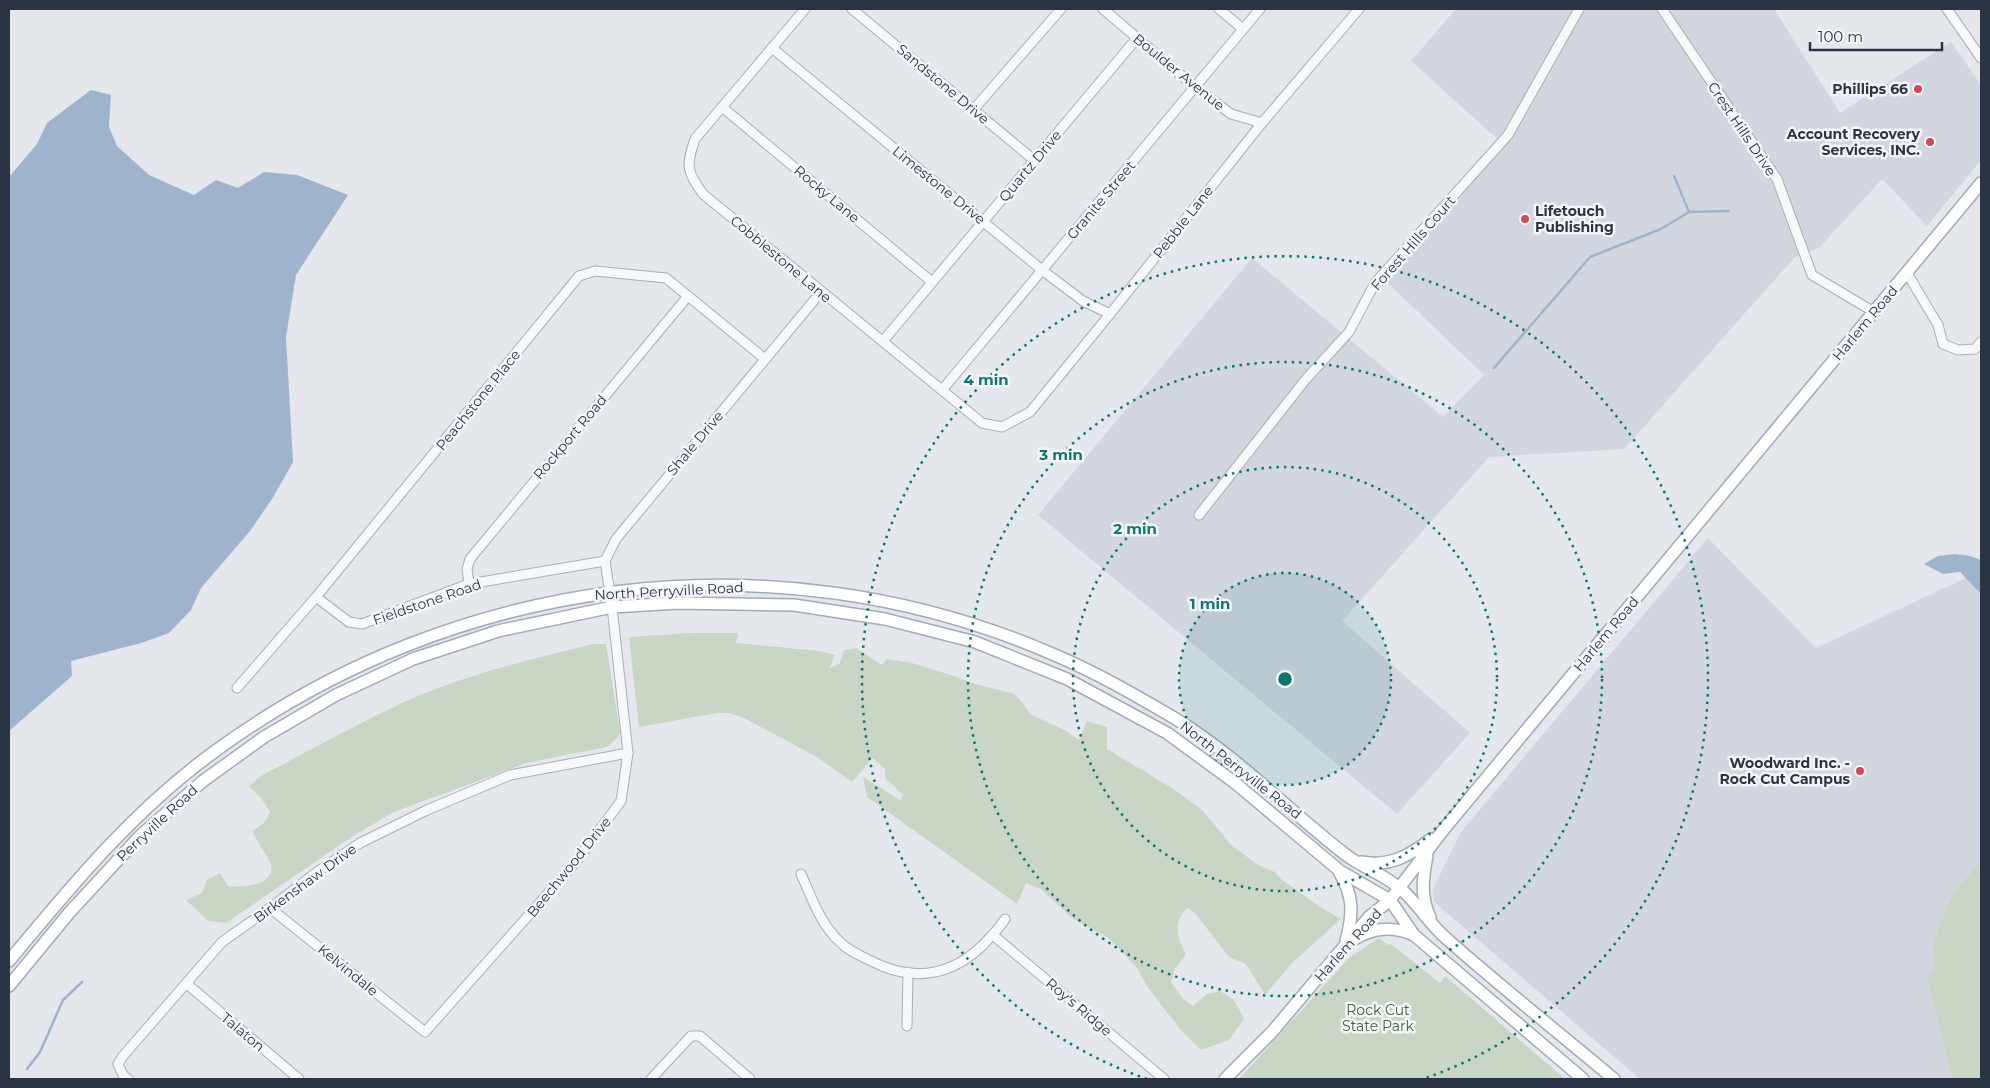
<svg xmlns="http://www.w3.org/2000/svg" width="1990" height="1088" viewBox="0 0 1990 1088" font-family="Montserrat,sans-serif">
  <rect width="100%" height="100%" fill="#e4e7ec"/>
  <g fill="#d2d6de">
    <path d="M1456 9H1774L1840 113 1951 42 1981 85V160L1927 226 1882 179 1819 248 1795 257 1624 449 1489 457 1342 621 1470 733 1397 814 1038 515 1252 258 1443 417 1484 375 1385 280 1504 145 1411 61Z"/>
    <path d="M1708 538 1816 648 1970 576 1981 580V1079H1640L1434 902 1433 889 1461 832Z"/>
  </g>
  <g fill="#c9d6c5">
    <path d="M690 633H738L736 643 819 651 835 655 829 669 840 663 844 650 856 648 882 665 887 659 912 663 954 676 972 683 1014 694 1022 702 1030 714 1066 731 1079 740 1087 721 1107 727V749L1175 790 1203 811 1231 845 1258 865 1275 872 1281 879 1320 907 1341 919 1293 962 1265 995 1246 964 1229 957 1195 913 1187 908C1172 924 1177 937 1186 954L1175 969 1171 982 1183 999 1193 1006 1207 994 1220 991 1234 1000 1244 1019 1229 1040 1201 1050 1180 1029 1149 989 1137 968 1116 945 1107 937 1072 918 1041 889 1026 883 1017 904 867 797 863 777 900 800 904 795 885 778V769L873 758 852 782 817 757 746 719 731 713H717L639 727 629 637Z"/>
    <path d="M593 644H606L620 733 618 737 607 747 526 763 394 812 353 836 226 923 208 921 186 900 202 893 207 880 220 873 228 886C241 888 275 886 271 865 270 861 255 837 252 831L264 823 270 812 261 798 249 786 261 776C307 752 353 726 400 704 461 676 527 660 593 644Z"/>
    <path d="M1981 861V1079H1953L1927 976 1935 969 1933 943 1945 912 1953 894Z"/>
    <path d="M1379 938 1388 945 1391 944 1440 983 1445 976 1565 1079H1239L1350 957Z"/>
  </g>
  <g fill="#9fb4cc">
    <path d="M91 90 111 95 109 127 117 146 149 175 194 195 216 180 238 188 264 172 297 175 348 195 296 275 286 337 293 462 272 499 250 531 201 588 191 610 169 633 141 643 71 661 72 676 9 731V177L37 144 47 123Z"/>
    <path d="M1955 554 1970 556 1981 560V594L1960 572 1943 574 1924 564 1938 556Z"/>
  </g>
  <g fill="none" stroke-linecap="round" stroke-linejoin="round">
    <g stroke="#9fb4cc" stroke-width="2.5">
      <path d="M1674 176 1689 212"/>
      <path d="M1494 368 1590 257 1661 229 1689 212 1729 211"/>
      <path d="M27 1069 40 1052 63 1000 82 982"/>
    </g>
    <defs>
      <g id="minor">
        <path d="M805 9 695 139C686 165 686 171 703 194L982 423 1002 427 1030 412 1110 314 1262 123 1359 9"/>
        <path d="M852 9 1034 160"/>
        <path d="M1103 9 1195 87 1231 114 1262 123"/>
        <path d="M1219 9 1243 29"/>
        <path d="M1662 9 1777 179 1812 275 1874 312"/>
        <path d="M1947 9 1981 58"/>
        <path d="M772 48 1042 270 1083 301 1110 314"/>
        <path d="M722 107 932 282"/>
        <path d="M974 109 1061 9"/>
        <path d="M1907 273 1938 325 1943 344 1958 350 1975 349 1981 342"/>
        <path d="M883 341 1137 38"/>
        <path d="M942 390 1260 9"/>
        <path d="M1199 515 1306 379 1349 332 1375 283 1508 135 1579 9"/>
        <path d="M469 584 467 569 470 559 688 296"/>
        <path d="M316 597 349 622 362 624 469 584 605 561"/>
        <path d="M237 688 316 597 579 276 595 271 666 278 765 359"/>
        <path d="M801 874C812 899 821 925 841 943 849 951 861 956 871 961 912 982 950 977 983 945 991 936 999 929 1005 919"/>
        <path d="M270 908 425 1032 575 863 621 801 628 753 612 607 605 561 616 539 821 292"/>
        <path d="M993 935 1164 1079"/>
        <path d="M187 984 299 1079"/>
        <path d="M907 1026 908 972"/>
        <path d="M128 1079 123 1075 118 1064 123 1056 222 942 270 908 317 872 360 843 427 810 510 775 628 753"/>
        <path d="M651 1079 691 1036H700L750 1079"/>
      </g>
      <g id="major">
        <path d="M1427 855C1423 878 1420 896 1430 917"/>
        <path d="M1361 862C1390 867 1409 856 1431 839"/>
        <path d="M1340 873C1354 898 1353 914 1346 941"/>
        <path d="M1353 940C1373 927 1392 926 1414 935"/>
        <path d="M9 961C72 885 133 811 214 752 455 575 774 534 1050 653 1094 671 1135 695 1176 719 1238 757 1289 811 1346 855 1363 868 1386 875 1402 890 1419 905 1430 925 1447 939 1501 987 1558 1032 1614 1079"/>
        <path d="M9 986 69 913 140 836 203 781 264 737 336 695 413 659 498 631 612 607 678 603 794 605 885 619 975 642 1067 679 1167 733 1234 782 1340 871 1390 900 1414 935 1583 1079"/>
        <path d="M1225 1079 1272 1032 1369 917 1390 900 1444 829 1981 183"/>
      </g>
    </defs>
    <use href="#minor" stroke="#a9aeb7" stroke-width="11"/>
    <use href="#major" stroke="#a3abb8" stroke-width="14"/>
    <use href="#minor" stroke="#f7f8fa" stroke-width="9"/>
    <use href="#major" stroke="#fff" stroke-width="11"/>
  </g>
  <circle cx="1285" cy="679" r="106" fill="#0f766e" fill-opacity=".12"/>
  <g fill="none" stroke="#0f766e" stroke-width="2.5" stroke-dasharray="2.5 5">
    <circle cx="1285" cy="679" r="106"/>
    <circle cx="1285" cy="679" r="212"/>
    <circle cx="1285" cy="679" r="317"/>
    <path d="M1147 1079A423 423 0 1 1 1423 1079"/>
  </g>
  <g fill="#d1495b" stroke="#f4f6f9" stroke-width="2">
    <circle cx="1918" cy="89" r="5"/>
    <circle cx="1930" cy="142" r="5"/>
    <circle cx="1525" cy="219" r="5"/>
    <circle cx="1860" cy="771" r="5"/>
  </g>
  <g text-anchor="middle" stroke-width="5" stroke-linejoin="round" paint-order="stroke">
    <g font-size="14" fill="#2b3445" stroke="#f4f6f9">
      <text transform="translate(1179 72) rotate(39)" y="5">Boulder Avenue</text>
      <text transform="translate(943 84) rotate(40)" y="5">Sandstone Drive</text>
      <text transform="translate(1742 129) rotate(56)" y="5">Crest Hills Drive</text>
      <text transform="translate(1030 166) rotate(-50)" y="5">Quartz Drive</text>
      <text transform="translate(939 185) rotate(39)" y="5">Limestone Drive</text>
      <text transform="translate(827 194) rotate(40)" y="5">Rocky Lane</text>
      <text transform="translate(1101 200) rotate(-50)" y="5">Granite Street</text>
      <text transform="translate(1183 222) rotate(-52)" y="5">Pebble Lane</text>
      <text transform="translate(1413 243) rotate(-49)" y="5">Forest Hills Court</text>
      <text transform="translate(781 259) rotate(40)" y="5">Cobblestone Lane</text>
      <text transform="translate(1865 323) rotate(-50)" y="5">Harlem Road</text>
      <text transform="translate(478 400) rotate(-51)" y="5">Peachstone Place</text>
      <text transform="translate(570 437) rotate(-50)" y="5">Rockport Road</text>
      <text transform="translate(695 443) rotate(-50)" y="5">Shale Drive</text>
      <text transform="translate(669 591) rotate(-3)" y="5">North Perryville Road</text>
      <text transform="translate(427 602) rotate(-19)" y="5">Fieldstone Road</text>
      <text transform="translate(1606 634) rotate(-50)" y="5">Harlem Road</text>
      <text transform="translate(1241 770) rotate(38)" y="5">North Perryville Road</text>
      <text transform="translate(157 823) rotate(-43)" y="5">Perryville Road</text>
      <text transform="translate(569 867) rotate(-51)" y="5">Beechwood Drive</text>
      <text transform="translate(305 883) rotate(-36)" y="5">Birkenshaw Drive</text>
      <text transform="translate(1348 945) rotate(-48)" y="5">Harlem Road</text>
      <text transform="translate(348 970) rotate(39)" y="5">Kelvindale</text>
      <text transform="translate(1079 1007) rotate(40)" y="5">Roy's Ridge</text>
      <text transform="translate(243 1032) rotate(40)" y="5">Talaton</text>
    </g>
    <g font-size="14" font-weight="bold" fill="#2b3445" stroke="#f4f6f9" text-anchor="end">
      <text x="1908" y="94">Phillips 66</text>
      <text x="1920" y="139">Account Recovery<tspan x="1920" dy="16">Services, INC.</tspan></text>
      <text x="1535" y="216" text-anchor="start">Lifetouch<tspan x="1535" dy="16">Publishing</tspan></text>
      <text x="1850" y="768">Woodward Inc. -<tspan x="1850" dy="16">Rock Cut Campus</tspan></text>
    </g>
    <g font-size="14" fill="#3f6138" stroke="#f4f6f9">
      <text x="1378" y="1015">Rock Cut<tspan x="1378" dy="16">State Park</tspan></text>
    </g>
  </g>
  <circle cx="1285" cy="679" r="8" fill="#0f766e" stroke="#f4f6f9" stroke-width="2.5"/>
  <g font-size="15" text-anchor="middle" font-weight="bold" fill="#0f766e" stroke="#f4f6f9" stroke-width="5" stroke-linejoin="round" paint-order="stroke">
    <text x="986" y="385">4 min</text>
    <text x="1061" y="460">3 min</text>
    <text x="1135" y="534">2 min</text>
    <text x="1210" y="609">1 min</text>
  </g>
  <rect width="1990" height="1088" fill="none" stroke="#2b3445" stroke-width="20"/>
  <path d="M1810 42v8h132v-8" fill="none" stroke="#2b3445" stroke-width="2.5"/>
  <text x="1818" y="42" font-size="15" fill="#2b3445" stroke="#f4f6f9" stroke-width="4" paint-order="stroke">100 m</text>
</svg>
